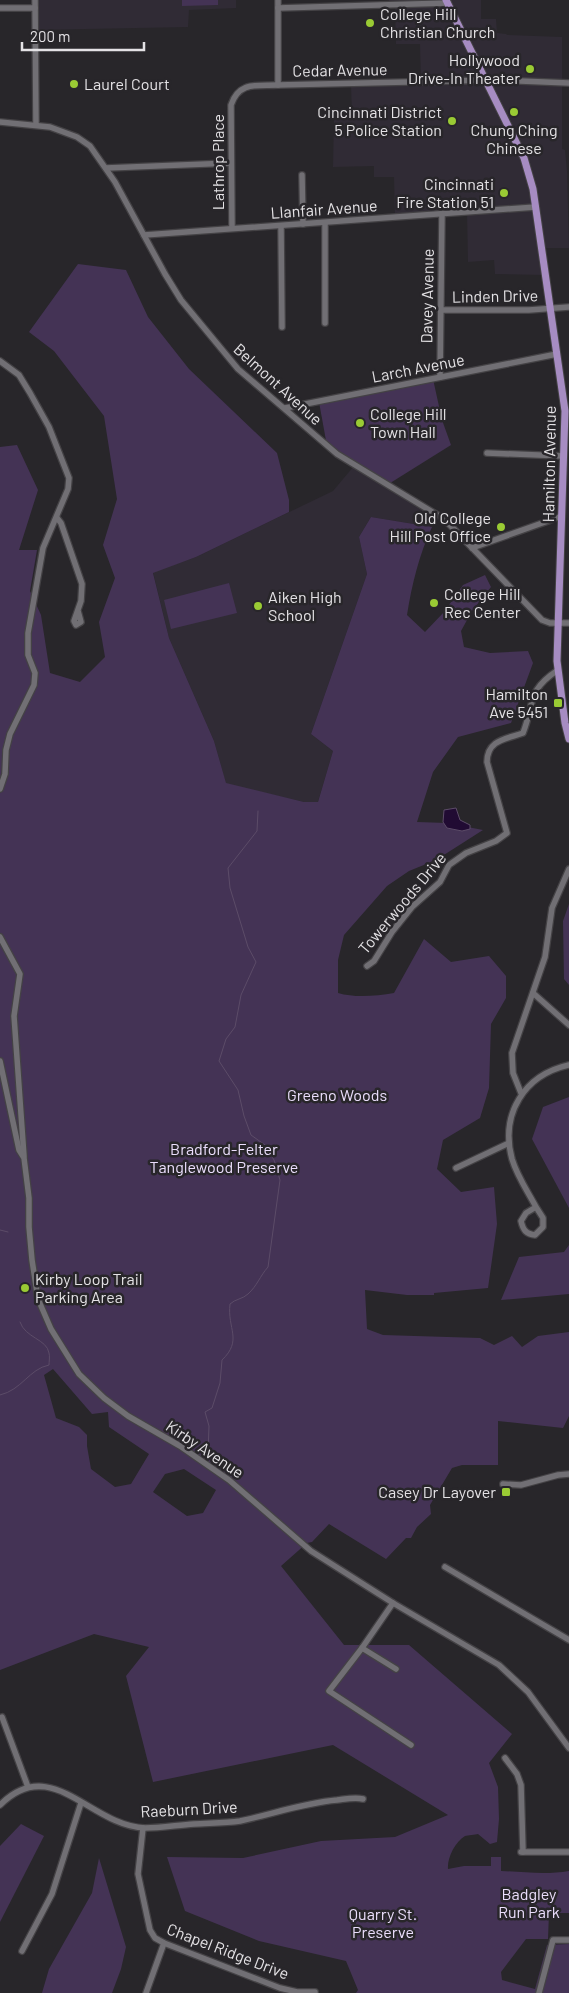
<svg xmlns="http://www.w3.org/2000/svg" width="569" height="1993" viewBox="0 0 569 1993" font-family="Barlow,sans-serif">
  <rect width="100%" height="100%" fill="#28262a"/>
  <g fill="#302b35">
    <path d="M35 0H236V8L189 10 188 27 35 30Z"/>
    <path d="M389 0H481V19H496L497 33 506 34 507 35 562 37V149L565 150 567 171 569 248H541L545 275 495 274 494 260 468 262 467 212 395 218 394 177H374V166L333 167 334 118H352L351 84 421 82 420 44H396L395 5H389Z"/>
    <path d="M354 466 439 516 432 527 371 517 359 537 367 574 311 734 333 751 317 805 226 784 214 741 169 638 153 572 196 557 333 491Z"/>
  </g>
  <g fill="#435" fill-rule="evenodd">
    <path d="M182 0H218V5L182 6Z"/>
    <path d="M78 264 126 270 148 317 189 369 277 453 289 500V512L196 557 153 573 169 638 214 741 226 783 304 802H318L333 751 311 734 367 574 359 537 371 517 432 527C419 555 412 584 407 615L425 632 444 612 463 585 485 575 491 587 472 611 461 631 464 647 490 653 528 651 533 663 511 723 458 737 433 772 417 822 447 823 483 830 436 860 409 871 387 886 344 935 338 960V993C355 998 376 996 394 993L424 939 451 962 489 956 506 976V998L491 1024 489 1088 480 1118 443 1140 437 1169 461 1192 494 1187 497 1224 488 1288 434 1293V1295H407L365 1290 367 1329 383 1335 480 1338 494 1345 512 1336 522 1347 538 1336 569 1332V1416L563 1428 498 1421V1465H462L452 1468 430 1505 431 1514 417 1527 411 1538H406L386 1559 329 1524 312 1542 307 1543 281 1566 344 1645H409L512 1734 489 1763 498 1787 499 1819 497 1842 490 1844 478 1834C475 1835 468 1835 465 1836 455 1842 447 1858 448 1869L464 1866H491V1857H501V1871C524 1872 546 1875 569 1871V1913H549L548 1939H526L501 1972 502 1980 535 1989 547 1945 569 1944V1993H356L358 1990 346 1961 259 1941 185 1911 167 1857 243 1858 321 1841 395 1837 448 1815 333 1745 153 1782 126 1676 149 1647 94 1634 0 1670V447L17 445 38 490 19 550H37L30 591 41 615 50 673 80 682 105 657 99 622 115 578 103 545 117 499 104 416 54 351 29 332ZM53 1369 92 1414 108 1412 109 1427 149 1454 131 1484 115 1487 91 1469 87 1446V1435L79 1427 56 1418 44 1375ZM184 1469 216 1490 203 1513 187 1516 153 1492 165 1474Z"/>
    <path d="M433 379 442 420 451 445 387 485 327 446 319 402Z"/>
    <path d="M229 583 237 613 171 629 164 600Z"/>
    <path d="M569 904V985L564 979 563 921Z"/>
    <path d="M569 1097V1208L532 1139 543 1107Z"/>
    <path d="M569 1245V1294L501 1300 519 1257 564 1252Z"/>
    <path d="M21 1824 44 1836 0 1922V1846Z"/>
    <path d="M99 1858 126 1947 121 1969 112 1993H42L49 1969 92 1893Z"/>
  </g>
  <path fill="#210b33" stroke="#5c4c68" d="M456 808 460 820 470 825V829L462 831 447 828 443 822 444 810Z"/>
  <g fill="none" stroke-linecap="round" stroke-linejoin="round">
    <g stroke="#5c4c68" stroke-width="1">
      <path d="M0 1230 8 1232"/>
      <path d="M0 1395C22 1390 29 1369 49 1365 49 1362 50 1356 49 1353 47 1339 25 1338 20 1322"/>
      <path d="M208 1454 209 1426 205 1412 212 1408 220 1383 222 1360C243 1340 227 1329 230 1304 235 1299 243 1299 248 1294 257 1286 260 1276 268 1267L280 1180 274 1160 265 1145 251 1135 244 1116 238 1090 219 1061 226 1039 235 1027 241 995 256 962 248 947 230 888 228 868 257 831 258 811"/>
    </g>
    <defs>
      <g id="minor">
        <path d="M35 0 36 125"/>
        <path d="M278 0V85"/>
        <path d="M0 8H35"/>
        <path d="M278 8 448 3"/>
        <path d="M0 122 50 127 77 137 90 146 115 182 165 274 181 300 238 369 337 454 439 516 450 525 542 620 550 623H569"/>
        <path d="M106 168 231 163"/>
        <path d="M302 175 303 224"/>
        <path d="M325 223V323"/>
        <path d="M281 226 282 327"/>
        <path d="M232 228 231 105C239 81 257 86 278 85L493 80 569 83"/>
        <path d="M144 235 536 207"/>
        <path d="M440 310H529L569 307"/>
        <path d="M0 361 19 375 30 393 49 427 69 478 68 489 43 548 28 633V655L35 673 34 685 10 734 6 750 5 774 0 789"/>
        <path d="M440 377 442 214"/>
        <path d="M285 408 557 354"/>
        <path d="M487 453 563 456"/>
        <path d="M57 518 61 523 82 584 81 601 74 621 76 625 81 622 78 611"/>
        <path d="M472 548 562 516"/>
        <path d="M0 937 20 974 14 1016 24 1156"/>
        <path d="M367 966 374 961 392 932 412 907 440 882 449 865 466 853 496 841 507 833 487 762C487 740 506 739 523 733 535 703 526 691 558 670"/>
        <path d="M533 993 569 1025"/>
        <path d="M0 1061 19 1150 24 1158 29 1198V1227L32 1260 38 1299 51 1329 79 1374 104 1398 128 1416 180 1446 229 1480 311 1551 393 1603 499 1665 528 1692 569 1748"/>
        <path d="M521 1093 513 1073 512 1053 545 957 552 908 569 869"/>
        <path d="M456 1168 509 1143"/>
        <path d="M536 1207 543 1218V1227L535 1235C526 1234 523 1230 521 1221L526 1213 536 1207C528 1192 517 1176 512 1159 500 1114 524 1075 569 1065"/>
        <path d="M503 1484 521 1485 558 1475 569 1474"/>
        <path d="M445 1567 569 1640"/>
        <path d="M393 1603 362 1648 329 1691 411 1745"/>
        <path d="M362 1648 396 1669"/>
        <path d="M2 1717 28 1787"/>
        <path d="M505 1758 517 1774 521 1785 523 1852"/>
        <path d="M0 1805C52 1753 90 1826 145 1828 161 1828 178 1825 194 1824 209 1823 225 1823 240 1821 273 1814 303 1803 337 1800 346 1799 355 1797 363 1799"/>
        <path d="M143 1828 138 1874 150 1930 155 1938 164 1943 280 1988 297 1992H315"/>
        <path d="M521 1852H569"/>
        <path d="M22 1951 52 1894 81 1803"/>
        <path d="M146 1993 164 1943"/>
        <path d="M539 1993 553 1940H569"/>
      </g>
      <path id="major" d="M446 0 524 158 533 189 565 411 557 661 565 723 569 739"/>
    </defs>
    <use href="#minor" stroke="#444245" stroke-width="8"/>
    <use href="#major" stroke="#444245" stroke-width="9"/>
    <use href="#minor" stroke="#716f74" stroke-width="5.5"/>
    <use href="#major" stroke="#a68cc2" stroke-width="7"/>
  </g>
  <g fill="#9acb34" stroke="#28262a" stroke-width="2">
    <circle cx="370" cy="23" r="5"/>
    <circle cx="530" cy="69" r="5"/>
    <circle cx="74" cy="84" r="5"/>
    <circle cx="514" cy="112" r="5"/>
    <circle cx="452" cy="121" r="5"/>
    <circle cx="504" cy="193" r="5"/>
    <circle cx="360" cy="423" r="5"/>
    <circle cx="501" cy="527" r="5"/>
    <circle cx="434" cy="603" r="5"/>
    <circle cx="258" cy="606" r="5"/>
    <rect x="553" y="698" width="10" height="10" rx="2.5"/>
    <circle cx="25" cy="1288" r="5"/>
    <rect x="501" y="1487" width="10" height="10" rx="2.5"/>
  </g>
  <g text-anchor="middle" stroke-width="5" stroke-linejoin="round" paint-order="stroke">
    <g font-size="16" fill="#e4e2e5" stroke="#28262a" text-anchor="start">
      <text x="380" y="20">College Hill<tspan x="380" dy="18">Christian Church</tspan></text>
      <text x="520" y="66" text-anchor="end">Hollywood<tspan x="520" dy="18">Drive-In Theater</tspan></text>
      <text x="84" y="90">Laurel Court</text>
      <text x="442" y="118" text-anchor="end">Cincinnati District<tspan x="442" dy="18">5 Police Station</tspan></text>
      <text x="514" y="136" text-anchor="middle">Chung Ching<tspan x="514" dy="18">Chinese</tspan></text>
      <text x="494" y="190" text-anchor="end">Cincinnati<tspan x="494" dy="18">Fire Station 51</tspan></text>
      <text x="370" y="420">College Hill<tspan x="370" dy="18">Town Hall</tspan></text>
      <text x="491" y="524" text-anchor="end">Old College<tspan x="491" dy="18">Hill Post Office</tspan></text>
      <text x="444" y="600">College Hill<tspan x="444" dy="18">Rec Center</tspan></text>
      <text x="268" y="603">Aiken High<tspan x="268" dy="18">School</tspan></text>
      <text x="548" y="700" text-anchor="end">Hamilton<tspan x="548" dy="18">Ave 5451</tspan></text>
      <text x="35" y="1285">Kirby Loop Trail<tspan x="35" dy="18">Parking Area</tspan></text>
      <text x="496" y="1498" text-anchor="end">Casey Dr Layover</text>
    </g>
    <g font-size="16" fill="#e4e2e5" stroke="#28262a">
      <text transform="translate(340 70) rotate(-1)" y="6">Cedar Avenue</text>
      <text transform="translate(218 162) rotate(-90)" y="6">Lathrop Place</text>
      <text transform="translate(324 209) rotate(-4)" y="6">Llanfair Avenue</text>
      <text transform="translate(427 296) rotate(-89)" y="6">Davey Avenue</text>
      <text transform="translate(495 296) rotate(-1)" y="6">Linden Drive</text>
      <text transform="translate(418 368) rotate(-11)" y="6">Larch Avenue</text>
      <text transform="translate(278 384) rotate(42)" y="6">Belmont Avenue</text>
      <text transform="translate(549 464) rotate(-89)" y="6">Hamilton Avenue</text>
      <text transform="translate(402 903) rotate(-50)" y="6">Towerwoods Drive</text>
      <text transform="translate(205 1449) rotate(34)" y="6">Kirby Avenue</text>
      <text transform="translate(189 1809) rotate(-3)" y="6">Raeburn Drive</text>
      <text transform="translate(228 1951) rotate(21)" y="6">Chapel Ridge Drive</text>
    </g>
    <g font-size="16" fill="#ebdefc" stroke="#28262a">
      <text x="337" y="1101">Greeno Woods</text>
      <text x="224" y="1155">Bradford-Felter<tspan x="224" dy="18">Tanglewood Preserve</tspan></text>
      <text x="529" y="1900">Badgley<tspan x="529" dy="18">Run Park</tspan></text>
      <text x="383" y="1920">Quarry St.<tspan x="383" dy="18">Preserve</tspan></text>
    </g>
  </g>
  <path d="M22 42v8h122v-8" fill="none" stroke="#e4e2e5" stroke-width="2.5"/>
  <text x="30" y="42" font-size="15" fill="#e4e2e5" stroke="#28262a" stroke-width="4" paint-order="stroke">200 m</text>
</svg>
